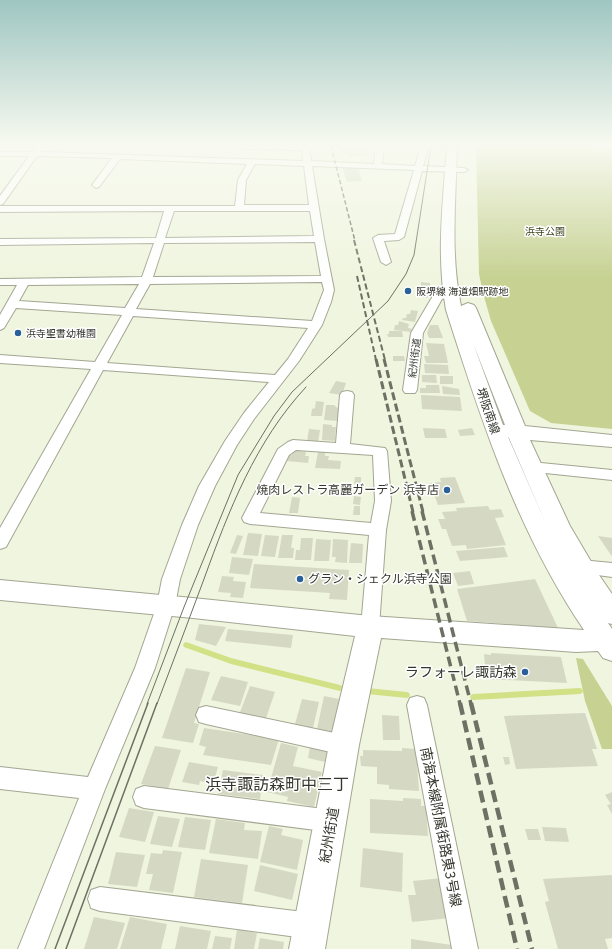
<svg xmlns="http://www.w3.org/2000/svg" width="612" height="949" viewBox="0 0 612 949" font-family="'IBM Plex Sans','Noto Sans JP',sans-serif">
  <rect width="100%" height="100%" fill="#f0f5df"/>
  <g fill="#c6d192">
    <path d="M476 146H612V429L551 423 530 411 491 321 483 293 479 274Z"/>
    <path d="M576 658 583 659 612 706V749H602L585 701Z"/>
  </g>
  <g fill="none" stroke-linecap="round" stroke-linejoin="round">
    <g fill="#d2e086" fill-rule="evenodd">
      <path d="M186 642 231 658 340 685 342 686 343 688 342 690 340 691 231 664 184 647 183 645 184 643Z"/>
      <path d="M367 688 407 692 409 693 410 695 409 697 407 698 367 694 365 693 364 691 365 689Z"/>
      <path d="M580 688 582 689 583 691 582 693 580 694 473 700 471 699 470 697 471 695 473 694Z"/>
    </g>
  </g>
  <g fill="#d5d9c4">
    <path d="M335 146H357L369 155 351 157 341 152 338 151 341 150Z"/>
    <path d="M594 146H604L606 150H595Z"/>
    <path d="M342 167H358L362 181 347 182Z"/>
    <path d="M421 282 430 283 431 294 427 298 418 295 421 292Z"/>
    <path d="M411 310 418 311 415 322 402 320 403 318H406L407 314H410Z"/>
    <path d="M399 321 409 324 408 328 412 329 411 332 394 330 395 325H398Z"/>
    <path d="M430 325H438L443 338H429L427 333Z"/>
    <path d="M389 331H402L403 337H388L387 334H389Z"/>
    <path d="M426 343 444 344 448 363H426L424 356H429Z"/>
    <path d="M393 356H404L405 361H393Z"/>
    <path d="M424 364 448 365 449 374 425 373Z"/>
    <path d="M422 375H436L437 383 422 382Z"/>
    <rect x="440" y="376" width="13" height="8"/>
    <path d="M336 381 346 383 342 395 329 393Z"/>
    <path d="M426 385H439L440 393H420V388H426Z"/>
    <path d="M442 386 459 389 460 395 443 394Z"/>
    <path d="M421 395 460 397 462 411 422 409Z"/>
    <path d="M316 401 324 402 322 416H311L312 409 315 408Z"/>
    <path d="M326 405H334L339 409 338 421 324 420Z"/>
    <path d="M323 424 332 425V427H336L335 441 322 440Z"/>
    <path d="M423 428 445 429 447 438H425Z"/>
    <path d="M472 428 475 435 460 436 458 430Z"/>
    <path d="M309 429 320 430 318 442 307 441Z"/>
    <path d="M293 450 306 452 305 456H309L308 463 286 461 288 454 292 455Z"/>
    <path d="M318 452H325V456H329L328 460 341 461 340 469 315 468Z"/>
    <path d="M355 477H361V485L354 484Z"/>
    <path d="M455 477 465 503 438 505 430 483 441 482 440 478Z"/>
    <path d="M354 496 361 497 360 505 353 504Z"/>
    <path d="M292 497 300 498 298 513H289Z"/>
    <path d="M354 506H360V515H353Z"/>
    <path d="M488 506 490 510 501 509 504 517 495 518 506 545 467 549 466 545 452 546 446 529H442L438 519H445L442 512 457 511 456 508Z"/>
    <path d="M248 533 262 534 258 556 243 555Z"/>
    <path d="M237 535 243 536 236 554 230 553Z"/>
    <path d="M265 535 279 536 275 557 261 556Z"/>
    <path d="M282 535H293L291 548H294L293 558H278Z"/>
    <path d="M598 536 612 538V556L611 555Z"/>
    <path d="M301 538H313L311 560H295L296 550H300Z"/>
    <path d="M316 539 331 540 329 561H314Z"/>
    <path d="M333 539 348 540 347 563 335 562 336 557H332Z"/>
    <path d="M351 543 363 544 362 563H349Z"/>
    <path d="M504 547 508 557 460 561 456 551Z"/>
    <path d="M232 557 253 559 249 575 229 573Z"/>
    <path d="M254 564 349 570 347 600 329 599 330 593 250 588Z"/>
    <path d="M470 571 474 584 458 586 453 573Z"/>
    <path d="M222 576 234 577 233 581 246 582 243 598 230 597 231 593 218 592Z"/>
    <path d="M535 579 558 628 467 621 457 589Z"/>
    <path d="M199 624 226 627 216 646 195 640Z"/>
    <path d="M228 629 293 635 291 648 225 641Z"/>
    <path d="M491 653 561 657 567 683 486 679 484 654 491 655Z"/>
    <path d="M186 668 210 672 194 723 199 724 193 743 162 738Z"/>
    <path d="M221 676 248 682 240 706 211 700Z"/>
    <path d="M250 686 275 692 265 721 239 715Z"/>
    <path d="M324 696 339 699 332 737 316 734Z"/>
    <path d="M302 699 319 702 313 728 295 724Z"/>
    <path d="M585 713 597 749H592L598 766 516 769 504 716Z"/>
    <path d="M382 715 399 716 400 740H383Z"/>
    <path d="M204 728 279 739 271 765 203 755 206 747 199 745Z"/>
    <path d="M281 743 298 747 293 766 322 772 314 807 287 801 288 797 267 792Z"/>
    <path d="M155 746 181 750 168 789 141 784Z"/>
    <path d="M310 747 327 751 325 762 308 758Z"/>
    <path d="M402 748 416 749 419 791 389 789V785L377 784V767L361 766 360 756H363V750L402 751Z"/>
    <path d="M503 757H509L510 764 505 765Z"/>
    <path d="M189 762 218 767 213 784 200 781 199 785 182 782Z"/>
    <path d="M223 770 263 775 260 799 218 794Z"/>
    <path d="M612 792V814L607 805 611 804 605 795Z"/>
    <path d="M403 798 421 799V806H426L428 836 370 833V799L403 801Z"/>
    <path d="M129 808 154 812 145 842 119 837Z"/>
    <path d="M158 816 180 819 172 847 150 844Z"/>
    <path d="M185 817 211 820 205 850 178 847Z"/>
    <path d="M216 819 245 823 244 830 262 831 258 859 209 853Z"/>
    <path d="M269 826 283 829 281 835 303 840 297 870 260 862Z"/>
    <path d="M542 827 566 828 569 842 545 841Z"/>
    <path d="M525 829H538L541 840H528Z"/>
    <path d="M363 848 403 853 402 892 360 887Z"/>
    <path d="M163 850 182 852 173 893 149 890 153 874H146L151 853 162 854Z"/>
    <path d="M116 852 145 855 137 887 108 884Z"/>
    <path d="M201 859 248 865 242 903 194 897Z"/>
    <path d="M260 865 298 874 292 900 254 891Z"/>
    <path d="M612 875V938L605 939 608 949H558L545 902 549 901 543 879Z"/>
    <path d="M442 878 450 918 412 922 408 895H416L413 881Z"/>
    <path d="M94 917 125 923 117 949H84Z"/>
    <path d="M130 917 167 924 161 949H120Z"/>
    <path d="M180 926 211 931 207 949H175Z"/>
    <path d="M237 929 257 933 254 949H234Z"/>
    <path d="M215 936 232 938 230 949H212Z"/>
    <path d="M260 938 284 942 283 949H258Z"/>
    <path d="M411 939 452 945V949H411Z"/>
  </g>
  <g fill="none" stroke-linecap="round" stroke-linejoin="round">
    <defs>
      <g id="street">
        <path d="M246 146H309L311 161 374 164 376 146H384L382 164 415 166 421 146H429L423 166 464 168 468 170 464 172 422 171 404 237 399 240 384 241 391 262 386 265 381 262 373 238 378 235 395 234 414 170 312 166 324 239 334 290 331 302 322 325 299 361 254 419 237 445 215 486 198 525 180 579 175 605 155 668 105 789 44 949H18L79 798 0 789V767L88 777 135 668 157 605 162 579 182 525 199 486 225 441 244 413 269 382 103 370 6 547 0 549V528L91 369 0 363V355L95 362 122 315 16 308 4 328 0 330V315L17 285H0V279L142 277 154 243 0 245V239L156 238 164 211 0 212V206H235L238 180 247 164 120 159 99 187 96 188 92 185 112 158 37 156 3 204 0 205V196L29 156H0V152H32L35 147H38L42 149 40 152 303 161 302 150 249 149H246ZM255 164 304 166 309 205H244L246 180ZM174 211H310L314 236 165 238ZM315 242 321 276 153 277 164 243ZM322 282 324 290 312 321 136 309 150 284ZM139 284 125 308 19 301 28 285ZM133 316 308 328 288 359 275 375 107 363Z"/>
        <path d="M450 291 455 294 454 296 442 299 423 333 417 390 415 393H405L403 390 411 333 434 294Z"/>
        <path d="M347 391 352 392 354 395 350 444 385 448 387 451 391 501 386 530 379 627 377 632 370 635 363 632 361 627 369 535 250 524 244 522 242 518 278 449 288 442 293 440 336 443 340 395 342 392ZM296 450 373 455 375 501 371 523 260 513 289 455Z"/>
        <path d="M531 462 612 470V480L526 471 524 467 526 463Z"/>
        <path d="M581 560 612 563V577L575 572 572 567 575 562Z"/>
        <path d="M417 696 424 698 427 705 478 949H452L407 705 410 698Z"/>
        <path d="M206 706 344 735 351 738 355 745 351 752 344 755 206 724 199 722 196 715 199 708Z"/>
        <path d="M144 786 331 810 339 813 342 821 339 829 331 832 144 808 136 805 133 797 136 789Z"/>
        <path d="M100 887 312 913 321 917 325 926 321 935 312 939 100 911 91 908 88 899 91 890Z"/>
      </g>
      <path id="secondary" d="M447 146H457C456 200 450 253 461 306L468 303 474 305 476 308 525 426 612 435V447L530 440 570 526 599 575 612 594V624L608 623 612 629V661L603 658 598 651 576 652 381 638 359 745 325 949H289L329 745 355 636 193 618 0 600V580L193 598 370 616 584 630C517 531 482 423 446 310 436 255 443 201 447 146ZM473 343 505 425H503ZM508 437 509 438 547 526Z"/>
    </defs>
    <use href="#street" stroke="#a2a692" stroke-width="2"/>
    <use href="#secondary" stroke="#a2a692" stroke-width="2"/>
    <use href="#street" fill="#fff" fill-rule="evenodd"/>
    <use href="#secondary" fill="#fff" fill-rule="evenodd"/>
    <g stroke="#6d7063" stroke-width="1">
      <path d="M147 704 184 607 238 475 274 416 292 392 388 301 406 274 414 255 431 146"/>
      <path d="M157 704C173 663 188 621 204 579 229 510 255 442 306 387"/>
    </g>
    <g stroke="#6d7063" stroke-width="1.5">
      <path d="M55 949 148 703"/>
      <path d="M66 949 157 703"/>
    </g>
    <path stroke="#6d7063" stroke-width="1.5" stroke-dasharray="4.5 2.5" stroke-linecap="butt" d="M331 146 355 241"/>
    <g stroke="#6d7063" stroke-width="2" stroke-dasharray="6 3" stroke-linecap="butt">
      <path d="M354 240 385 360"/>
      <path d="M357 276 376 360"/>
    </g>
    <g stroke="#6d7063" stroke-width="3" stroke-dasharray="8 3.5" stroke-linecap="butt">
      <path d="M376 359 413 512"/>
      <path d="M384 359 423 512"/>
    </g>
    <g stroke="#6d7063" stroke-width="3.5" stroke-dasharray="10 5" stroke-linecap="butt">
      <path d="M412 511 460 704"/>
      <path d="M422 511 471 704"/>
    </g>
    <g stroke="#6d7063" stroke-width="4.5" stroke-dasharray="12 6" stroke-linecap="butt">
      <path d="M460 703 517 949"/>
      <path d="M471 703 532 949"/>
    </g>
  </g>
  <linearGradient id="sky" x2="0" y2="1"><stop stop-color="#9fc6c1"/><stop offset="0.52" stop-color="#f8faf1"/><stop offset="1" stop-color="#f8faf1" stop-opacity="0"/></linearGradient>
  <rect width="612" height="279" fill="url(#sky)"/>
  <g fill="#296099" stroke="#fff" stroke-width="1.5">
    <circle cx="408" cy="291" r="4"/>
    <circle cx="18" cy="333" r="4"/>
    <circle cx="447" cy="490" r="4"/>
    <circle cx="300" cy="579" r="4"/>
    <circle cx="525" cy="672" r="4"/>
  </g>
  <g text-anchor="middle" stroke-width="3" stroke-linejoin="round" paint-order="stroke">
    <g font-size="10" fill="#3c411b" stroke="#fff">
      <text x="545" y="235">浜寺公園</text>
    </g>
    <g font-size="10" fill="#35372e" stroke="#fff" text-anchor="start">
      <text x="416" y="295">阪堺線 海道畑駅跡地</text>
      <text x="26" y="337">浜寺聖書幼稚園</text>
    </g>
    <g font-size="10" fill="#35372e" stroke="#fff">
      <text transform="translate(414 358) rotate(-83)" y="4">紀州街道</text>
    </g>
    <g font-size="12" fill="#35372e" stroke="#fff">
      <text transform="translate(488 411) rotate(71)" y="4">堺阪南線</text>
    </g>
    <g font-size="12" fill="#35372e" stroke="#fff" text-anchor="end">
      <text x="439" y="494">焼肉レストラ高麗ガーデン 浜寺店</text>
      <text x="308" y="583" text-anchor="start">グラン・シェクル浜寺公園</text>
    </g>
    <g font-size="14" fill="#35372e" stroke="#fff" text-anchor="end">
      <text x="517" y="677">ラフォーレ諏訪森</text>
    </g>
    <g font-size="14" fill="#35372e" stroke="#fff">
      <text transform="translate(441 827) rotate(79)" y="5">南海本線附属街路東3号線</text>
      <text transform="translate(329 835) rotate(-80)" y="5">紀州街道</text>
    </g>
    <g font-size="16" fill="#35372e" stroke="#fff">
      <text x="277" y="790">浜寺諏訪森町中三丁</text>
    </g>
  </g>
</svg>
